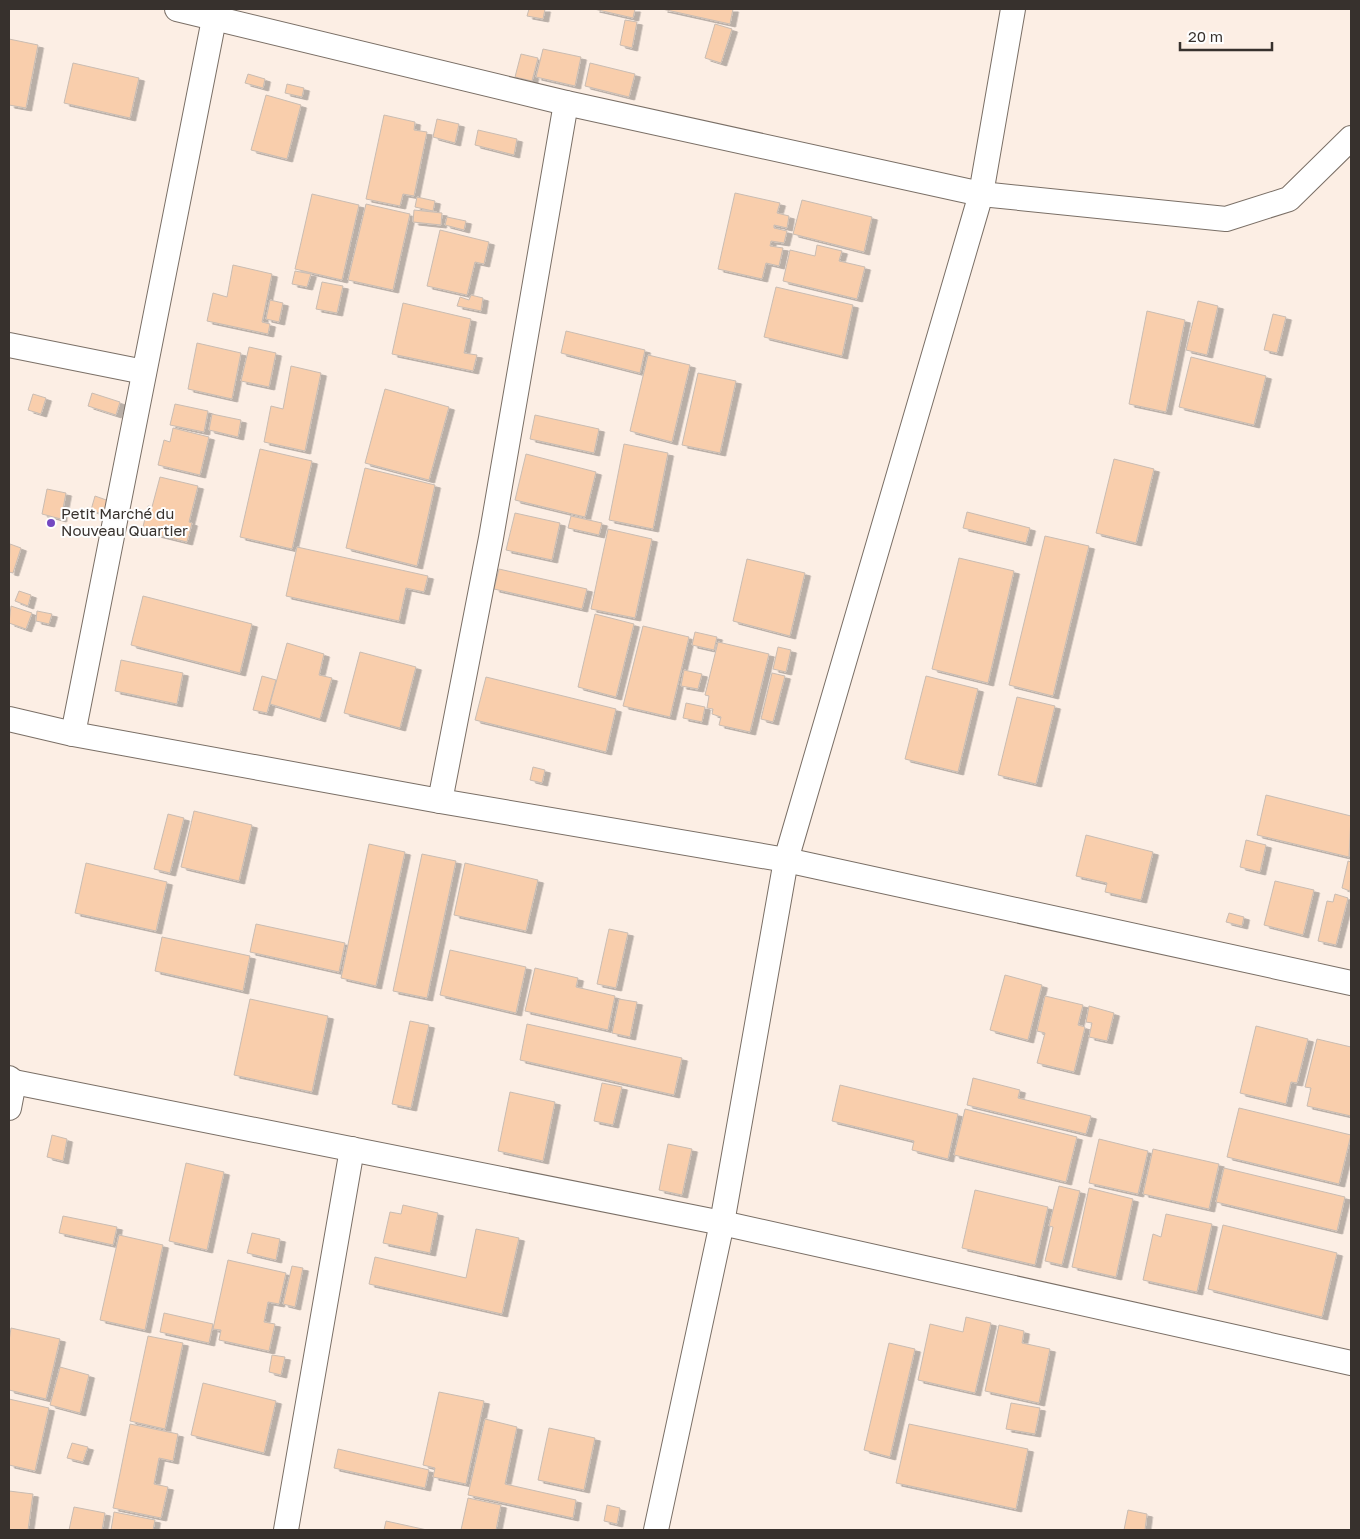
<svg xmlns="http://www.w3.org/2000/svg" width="1360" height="1539" viewBox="0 0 1360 1539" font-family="'Golos Text',sans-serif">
  <defs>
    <filter id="shadow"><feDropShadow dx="5.5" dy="3" stdDeviation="0" flood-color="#0004"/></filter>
  </defs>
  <rect width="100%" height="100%" fill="#fceee4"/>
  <g fill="#f9ceac" stroke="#c9bcb2" filter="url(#shadow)">
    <path d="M529 9H545L543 19 527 16Z"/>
    <path d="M594 9H635L633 18Z"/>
    <path d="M662 9H733L730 24Z"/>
    <path d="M625 20 637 22 632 48 620 45Z"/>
    <path d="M715 24 732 29 721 63 705 58Z"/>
    <path d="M9 39 38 45 26 108 9 105Z"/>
    <path d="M543 49 581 57 575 86 536 77Z"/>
    <path d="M521 54 538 58 532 81 515 77Z"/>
    <path d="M73 63 139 78 130 118 64 103Z"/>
    <path d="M590 63 635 74 629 97 585 86Z"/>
    <path d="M248 74 265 79 263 88 245 83Z"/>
    <path d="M287 84 304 88 302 97 285 93Z"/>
    <path d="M266 95 301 105 287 159 251 150Z"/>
    <path d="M384 115 415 122 414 130 427 132 414 196 403 194 400 206 366 199Z"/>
    <path d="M437 119 459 124 455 143 433 137Z"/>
    <path d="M478 130 517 139 514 155 475 145Z"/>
    <path d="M735 193 780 203 777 213 789 216 787 228 774 225V228L787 231 784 243 771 241 770 246 783 248 779 266 766 263 762 279 718 269Z"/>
    <path d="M312 194 359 205 342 280 295 269Z"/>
    <path d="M417 197 435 201 433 211 415 207Z"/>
    <path d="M802 200 872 217 864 252 793 234Z"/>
    <path d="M366 204 410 214 393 290 348 280Z"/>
    <path d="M414 210 442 213 441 225 413 222Z"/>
    <path d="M447 217 466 221 464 230 445 225Z"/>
    <path d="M440 230 489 242 484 264 475 262 467 295 427 286Z"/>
    <path d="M817 245 842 251 839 261 865 267 857 299 783 281 790 250 815 256Z"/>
    <path d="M233 265 272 274 262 322 270 324 268 334 207 321 213 293 227 297Z"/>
    <path d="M295 271 311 274 307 287 292 284Z"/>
    <path d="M322 282 343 286 337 313 316 309Z"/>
    <path d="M776 287 853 305 842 356 764 337Z"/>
    <path d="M471 295 483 298 481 311 457 306 460 297 469 300Z"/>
    <path d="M270 300 283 303 279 322 266 319Z"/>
    <path d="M1198 301 1218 306 1207 355 1186 350Z"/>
    <path d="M403 303 471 319 464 353 477 355 473 371 392 354Z"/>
    <path d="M1147 311 1185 320 1166 412 1129 404Z"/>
    <path d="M1273 314 1286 317 1277 353 1264 350Z"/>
    <path d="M566 331 645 350 640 373 561 353Z"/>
    <path d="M197 343 241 353 232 399 188 389Z"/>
    <path d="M249 347 276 353 269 387 241 381Z"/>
    <path d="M648 355 690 365 672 442 630 431Z"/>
    <path d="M1191 357 1266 376 1254 425 1179 407Z"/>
    <path d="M291 366 321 373 305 451 264 442 271 406 283 409Z"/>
    <path d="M698 373 736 381 720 453 682 445Z"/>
    <path d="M385 389 449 407 429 480 365 463Z"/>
    <path d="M92 393 120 402 116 415 88 406Z"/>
    <path d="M33 394 46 398 41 414 28 410Z"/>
    <path d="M175 404 208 411 204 432 170 425Z"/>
    <path d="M212 414 241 420 238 437 209 430Z"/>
    <path d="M535 415 599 429 594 453 530 439Z"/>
    <path d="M173 428 209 437 200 475 158 465 164 440 170 442Z"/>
    <path d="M624 444 668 453 653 529 609 520Z"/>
    <path d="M260 449 312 461 292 549 240 537Z"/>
    <path d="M526 454 596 472 585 517 515 500Z"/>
    <path d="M1114 459 1154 469 1136 543 1096 533Z"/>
    <path d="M365 468 435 485 417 566 346 548Z"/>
    <path d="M160 477 198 486 189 522 192 523 187 542 142 531 148 506 152 507Z"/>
    <path d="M47 489 66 493 61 519 42 514Z"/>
    <path d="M95 496 112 502 107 516 91 510Z"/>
    <path d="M967 512 1030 528 1026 543 963 528Z"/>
    <path d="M515 513 560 523 552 560 506 550Z"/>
    <path d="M571 516 602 523 599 535 568 528Z"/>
    <path d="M608 529 652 539 635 618 591 609Z"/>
    <path d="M1045 536 1089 546 1053 696 1009 685Z"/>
    <path d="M10 544 21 548 13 573 9 572Z"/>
    <path d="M297 547 428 576 424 592 406 588 399 621 286 596Z"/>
    <path d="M959 558 1014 571 988 683 932 669Z"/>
    <path d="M747 559 805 573 790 636 733 621Z"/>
    <path d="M499 569 587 589 582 609 494 589Z"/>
    <path d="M19 591 31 595 28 606 15 601Z"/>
    <path d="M143 596 252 624 240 673 131 645Z"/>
    <path d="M11 606 32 613 26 629 9 623Z"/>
    <path d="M37 611 52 614 49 624 36 621Z"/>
    <path d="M595 614 634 624 616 697 578 687Z"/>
    <path d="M643 626 689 637 670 717 623 706Z"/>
    <path d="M695 632 717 637 714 650 692 645Z"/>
    <path d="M718 642 769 654 750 732 719 725 721 717 712 714 713 709 707 708 709 696 705 695Z"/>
    <path d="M287 643 324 654 319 675 332 678 320 719 270 704Z"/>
    <path d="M778 647 791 650 786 672 773 669Z"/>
    <path d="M360 652 416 667 400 728 344 713Z"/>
    <path d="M121 660 183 673 177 704 115 691Z"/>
    <path d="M684 670 702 674 698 689 681 686Z"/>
    <path d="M772 673 785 676 773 722 761 719Z"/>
    <path d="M262 676 276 680 267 713 253 710Z"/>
    <path d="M926 676 978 689 958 772 905 759Z"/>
    <path d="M486 677 616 709 606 752 475 720Z"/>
    <path d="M1017 697 1055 706 1036 784 998 775Z"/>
    <path d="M686 703 705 707 702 722 683 718Z"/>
    <path d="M533 767 545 770 542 783 530 780Z"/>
    <path d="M1266 795 1351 816 1349 857 1257 835Z"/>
    <path d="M194 811 252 825 239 881 181 867Z"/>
    <path d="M168 814 184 818 170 873 154 869Z"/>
    <path d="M1086 835 1153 852 1141 900 1105 892 1107 883 1076 876Z"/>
    <path d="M1246 840 1266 845 1260 872 1240 867Z"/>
    <path d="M369 844 405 852 376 986 341 978Z"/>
    <path d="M422 854 456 861 427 998 393 991Z"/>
    <path d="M1348 861 1351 862 1350 891 1342 888Z"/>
    <path d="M86 863 167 882 156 931 75 913Z"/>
    <path d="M465 863 538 880 526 931 454 915Z"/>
    <path d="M1275 881 1314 890 1303 935 1264 925Z"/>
    <path d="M1335 894 1348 898 1336 945 1318 941 1327 901 1333 902Z"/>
    <path d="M1229 913 1244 917 1242 926 1226 922Z"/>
    <path d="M256 924 345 943 339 972 250 952Z"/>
    <path d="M609 929 628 933 616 988 597 984Z"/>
    <path d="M162 937 250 956 243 991 155 971Z"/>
    <path d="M450 950 526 967 516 1013 440 995Z"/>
    <path d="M535 968 578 978 576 987 615 996 608 1030 525 1011Z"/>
    <path d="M1005 975 1042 985 1028 1040 990 1030Z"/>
    <path d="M1045 996 1083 1005 1078 1025 1085 1027 1074 1072 1037 1063 1045 1033 1037 1031Z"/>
    <path d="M250 999 328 1016 312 1092 234 1075Z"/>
    <path d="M619 999 637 1002 630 1037 612 1033Z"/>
    <path d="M1089 1006 1114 1013 1107 1041 1089 1037 1092 1023 1086 1022Z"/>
    <path d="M410 1021 429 1025 411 1108 392 1104Z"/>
    <path d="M527 1024 682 1058 674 1095 520 1060Z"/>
    <path d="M1256 1026 1308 1039 1297 1083 1291 1082 1286 1104 1240 1093Z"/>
    <path d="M1317 1039 1351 1047V1116L1307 1106 1311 1088 1305 1087Z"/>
    <path d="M973 1078 1020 1090 1018 1098 1091 1116 1086 1134 967 1105Z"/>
    <path d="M602 1083 622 1087 613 1125 594 1121Z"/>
    <path d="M840 1085 958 1114 948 1159 912 1150 914 1141 832 1121Z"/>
    <path d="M510 1092 555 1102 543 1161 498 1151Z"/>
    <path d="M1239 1108 1351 1135 1339 1184 1227 1157Z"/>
    <path d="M965 1109 1077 1137 1066 1182 954 1155Z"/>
    <path d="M52 1135 67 1139 63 1161 47 1157Z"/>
    <path d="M1099 1139 1148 1151 1138 1194 1089 1183Z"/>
    <path d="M668 1144 692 1149 682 1195 659 1190Z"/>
    <path d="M1153 1149 1219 1164 1209 1209 1143 1194Z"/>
    <path d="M186 1163 224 1172 207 1250 169 1241Z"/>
    <path d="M1224 1168 1345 1197 1337 1231 1216 1202Z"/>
    <path d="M1059 1186 1080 1191 1062 1265 1045 1261 1053 1227 1049 1226Z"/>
    <path d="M1089 1188 1133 1199 1116 1277 1072 1267Z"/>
    <path d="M975 1190 1048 1207 1035 1265 962 1248Z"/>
    <path d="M403 1205 438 1213 430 1253 383 1243 390 1212 401 1214Z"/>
    <path d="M1166 1214 1212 1224 1197 1292 1143 1280 1153 1234 1161 1237Z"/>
    <path d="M63 1216 117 1227 113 1245 59 1233Z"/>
    <path d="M1223 1225 1337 1253 1322 1317 1208 1289Z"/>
    <path d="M476 1229 519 1238 502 1314 369 1284 375 1257 466 1278Z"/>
    <path d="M252 1233 280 1239 276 1260 247 1253Z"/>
    <path d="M119 1235 163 1245 145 1330 100 1320Z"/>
    <path d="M228 1260 286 1273 279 1304 268 1302 264 1322 275 1324 269 1351 219 1340 221 1330 213 1329Z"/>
    <path d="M292 1266 303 1268 295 1307 283 1304Z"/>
    <path d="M164 1313 213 1324 209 1343 160 1332Z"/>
    <path d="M966 1317 991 1323 975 1393 918 1380 930 1324 963 1332Z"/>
    <path d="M999 1325 1024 1331 1022 1343 1050 1349 1039 1403 985 1391Z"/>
    <path d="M11 1328 60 1339 46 1399 9 1390V1341Z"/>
    <path d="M148 1336 183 1343 165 1429 130 1421Z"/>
    <path d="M889 1343 915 1349 890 1457 864 1450Z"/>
    <path d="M272 1355 285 1357 281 1375 269 1372Z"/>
    <path d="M60 1367 89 1375 80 1413 50 1405Z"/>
    <path d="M203 1383 276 1401 264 1453 191 1435Z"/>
    <path d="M439 1392 484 1401 466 1484 433 1477 435 1468 423 1465Z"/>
    <path d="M9 1399 49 1408 35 1471 9 1465Z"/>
    <path d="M1011 1403 1040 1408 1035 1434 1006 1429Z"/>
    <path d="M485 1419 517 1427 505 1484 576 1500 573 1518 468 1495Z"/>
    <path d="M130 1424 178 1434 173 1461 159 1458 154 1484 168 1487 161 1518 113 1508Z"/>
    <path d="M909 1424 1028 1449 1016 1509 896 1483Z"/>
    <path d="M549 1428 595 1438 584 1490 538 1480Z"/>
    <path d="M72 1443 88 1447 83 1462 67 1458Z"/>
    <path d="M338 1449 429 1470 425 1488 334 1468Z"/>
    <path d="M9 1491 33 1494 28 1530H9Z"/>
    <path d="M468 1498 501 1505 496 1530H461Z"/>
    <path d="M607 1505 620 1508 617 1524 604 1521Z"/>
    <path d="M74 1507 105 1513 102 1530H69Z"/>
    <path d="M1128 1510 1147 1514 1145 1530H1124Z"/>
    <path d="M114 1512 155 1520 153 1530H111Z"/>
    <path d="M386 1521 427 1530H384Z"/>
  </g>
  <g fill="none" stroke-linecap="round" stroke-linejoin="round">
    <defs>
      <g id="minor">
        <path d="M177 9 566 103 981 194 1226 219 1289 199 1351 138"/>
        <path d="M9 345 144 372"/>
        <path d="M9 719 73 734 440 801 786 860 1351 983"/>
        <path d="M73 734 216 9"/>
        <path d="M440 801 491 538 566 103"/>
        <path d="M9 1078 14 1082 9 1108"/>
        <path d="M9 1081 722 1223 1351 1363"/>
        <path d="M286 1530 352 1149"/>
        <path d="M656 1530 722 1223 786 860 981 194 1013 9"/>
      </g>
    </defs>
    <use href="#minor" stroke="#7a6f66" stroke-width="26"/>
    <use href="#minor" stroke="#fff" stroke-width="24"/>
  </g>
  <circle fill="#7448c1" stroke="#fefefe" stroke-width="2" cx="51" cy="523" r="5"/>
  <g text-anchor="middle" stroke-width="4" stroke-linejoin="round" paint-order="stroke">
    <g font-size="15" fill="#37312d" stroke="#fefefe" text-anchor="start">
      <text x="61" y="519">Petit Marché du<tspan x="61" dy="17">Nouveau Quartier</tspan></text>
    </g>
  </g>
  <rect width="1360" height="1539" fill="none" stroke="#37312d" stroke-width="20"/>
  <path d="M1180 42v8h92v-8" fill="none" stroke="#37312d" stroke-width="2.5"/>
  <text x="1188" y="42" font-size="15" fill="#37312d" stroke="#fefefe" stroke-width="4" paint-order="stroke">20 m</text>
</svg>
